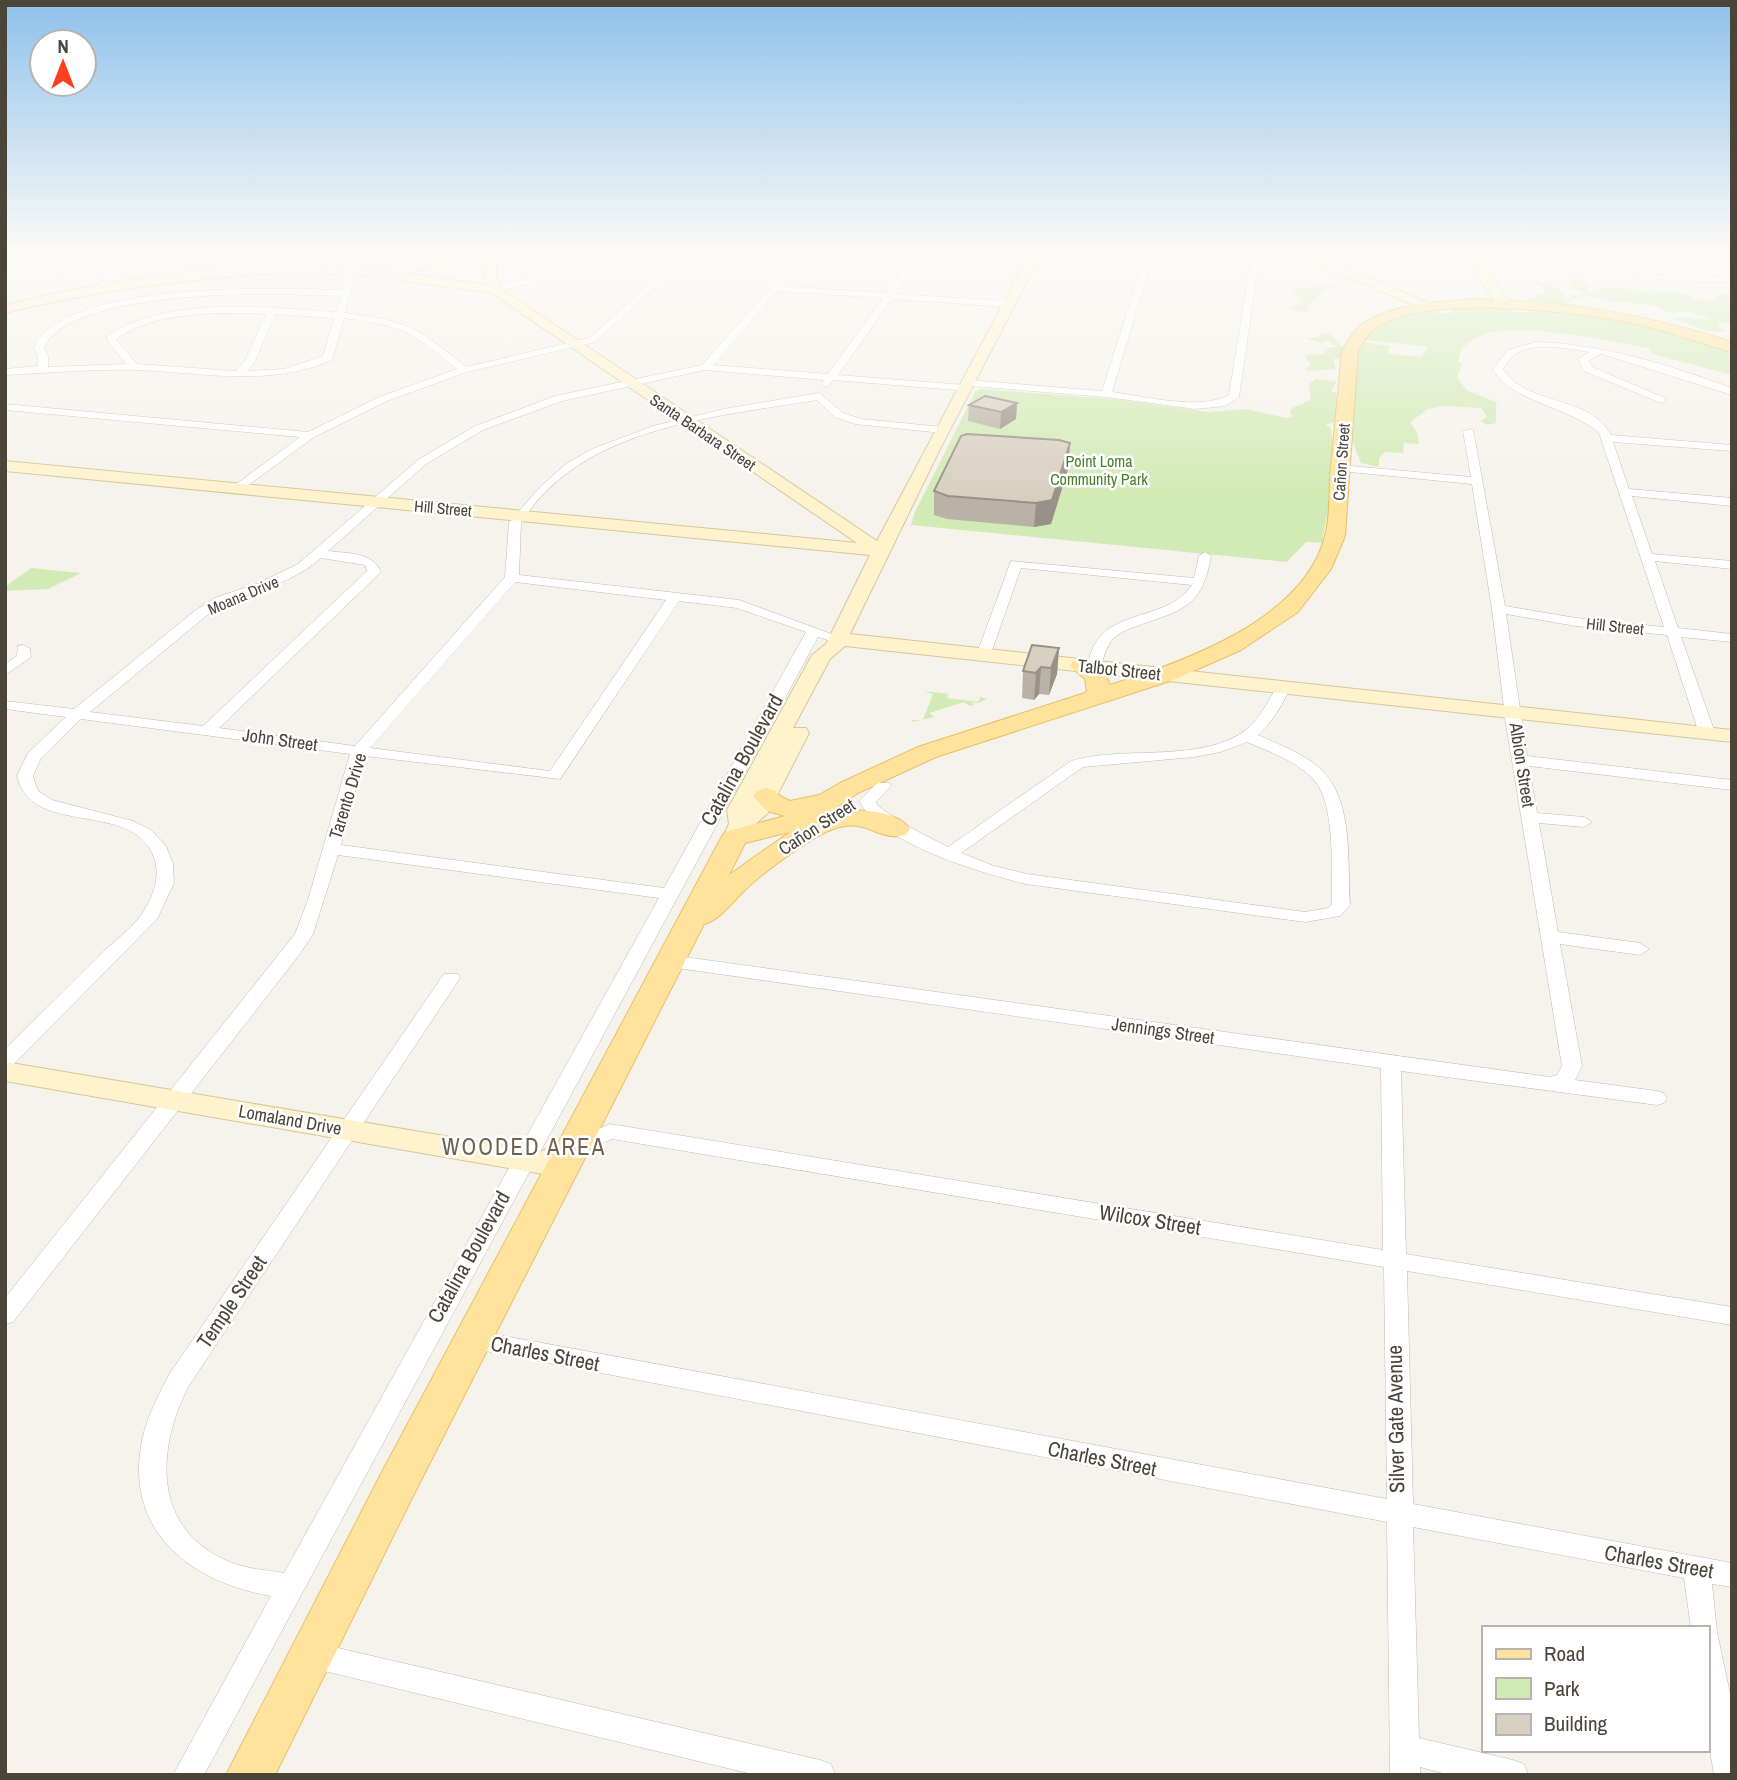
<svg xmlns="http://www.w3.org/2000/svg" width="1737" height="1780" viewBox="0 0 1737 1780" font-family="'Archivo Narrow',sans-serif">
  <rect width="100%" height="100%" fill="#f6f3ec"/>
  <g fill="#d2eab5">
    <path d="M1570 279H1581L1589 287 1586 290 1590 292 1609 287 1652 293 1651 291 1680 293 1692 295 1694 299 1717 300 1715 296 1723 297 1721 294H1732V312L1729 313 1732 312V323H1720L1718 326 1727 332 1708 331 1675 319C1686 315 1701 321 1713 319L1688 311 1670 313 1653 305 1607 301V299L1585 296 1566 303 1612 310 1531 302 1525 298 1537 296 1536 294 1549 293 1533 281 1554 285 1553 288H1558L1566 298 1572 297 1567 293 1578 296 1585 294 1581 290 1567 289 1568 286 1574 285 1567 280Z"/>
    <path d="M1328 286 1336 288 1319 291 1323 293 1308 305V310L1315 312 1294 311V308L1288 307 1306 303 1299 301 1304 298 1295 295 1292 291 1295 289Z"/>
    <path d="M1482 306 1507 308 1514 312 1560 311 1609 318 1650 326 1732 350V375L1653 354 1648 348C1608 340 1514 321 1479 336 1473 339 1466 345 1461 349L1458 362 1462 364 1457 377 1466 390 1498 403 1496 404V423L1487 425 1481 421 1487 417 1481 408 1445 406 1428 409 1410 422 1417 432 1419 444 1404 443 1403 453 1385 452 1379 458V467L1361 463 1351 438 1358 347 1361 342 1389 346V354L1422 357 1423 353H1426L1427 346 1361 340C1379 326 1399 314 1423 312 1433 311 1442 314 1452 313L1454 310 1449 309Z"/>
    <path d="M1321 333 1329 334 1341 344 1339 346 1344 348 1340 359H1333L1336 369 1308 371 1306 368 1311 365 1304 355 1324 354 1325 349 1338 346 1331 344 1330 340 1322 343 1307 339 1321 336Z"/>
    <path d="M1316 379 1337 382 1331 391 1336 393 1337 422 1325 425 1330 427C1340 457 1327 511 1322 543L1306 542 1287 562 911 525 914 514 975 392 980 389 1114 399 1208 412 1245 409 1287 418 1293 416 1290 414 1292 408 1311 400 1309 384Z"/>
    <path d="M31 568 81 573 48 589 5 591V587Z"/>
    <path d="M924 691 948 694 947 698 978 702 981 697 987 699 978 703 969 702 975 704 970 706 964 702 929 713 934 717 912 722V720H923L933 694Z"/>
  </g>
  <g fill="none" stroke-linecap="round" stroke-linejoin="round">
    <defs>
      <g id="street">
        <path d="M66 249H81L39 262 113 284V288L29 264 5 271V265L20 261 5 257V252L30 259Z"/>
        <path d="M162 249H176L233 265 238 271 231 273 227 269Z"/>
        <path d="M337 249H346L356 259 355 275 345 313C408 321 417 327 466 367L589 338 689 249H698L595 342 467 372 387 401 314 437 239 492 233 488 235 485 300 437 5 410V404L308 432 379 397 457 369C411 331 403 326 344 318L332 360C267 388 202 372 135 370 91 369 48 373 5 375V369L38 366V356L34 348C63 280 278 288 342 290L348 260ZM271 294 341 296 336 312C267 307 166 296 107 336V340L126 364 48 367V356L44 348C65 297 222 294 271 294ZM266 314 245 361 236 371 137 364 116 339C157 311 217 312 266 314ZM275 314 334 318 323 356 284 369 247 371 255 362Z"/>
        <path d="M441 249H449L442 264 438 267 434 264Z"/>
        <path d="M573 249H583L545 280 494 292 489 289 539 276Z"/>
        <path d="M718 249 802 252 804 249H813L781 286 887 293 919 249H927L896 294 1009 301 1014 304 1009 307 892 299 838 375 965 385V381L969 380 1102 391 1142 266 1143 256 1139 249H1147L1151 256 1150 266 1112 392C1145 396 1199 411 1229 395L1250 266 1276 249H1286L1258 267 1239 397 1225 406 1195 409 1106 397 971 386V390L967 391 834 380 826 387 821 384 824 380 705 370 562 401 483 430 426 464 328 551C349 554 371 551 381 572L219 728 355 746 505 577 509 523 540 487 566 464 592 449 653 426 724 409 819 393 843 413 861 419 943 427 949 430 943 433 855 424 835 417 817 400C716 417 581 426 521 523L519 575 739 600 845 639 838 643 818 637 204 1775H173L271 1596C186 1581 120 1527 144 1432 150 1411 160 1392 170 1373L444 974H458L460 978 188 1387C156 1451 152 1530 230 1562 247 1569 266 1570 284 1573L659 898 338 855 313 934 299 955 13 1322 5 1324V1298L295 934 308 900 350 754 81 719 41 758 33 776 38 791 52 800 133 821 151 830 166 846 173 864 174 883 157 919 12 1066 5 1068V1049C38 1017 71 984 104 951 117 939 136 925 145 909 156 891 162 869 150 849 124 803 30 835 17 776L28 753 66 717 5 709V701L74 709 196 610 217 597 259 583 298 564 418 460 475 426 555 396 702 365 797 257ZM777 291 883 298 828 374 713 365ZM321 558 365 565 367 571 203 726 90 712 206 616C243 593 288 587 321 558ZM515 582 666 600 550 771 370 748ZM679 601 737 608 806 632 664 888 341 845 365 756 560 779Z"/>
        <path d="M1600 249C1619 249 1635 269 1654 274 1679 280 1706 277 1732 276V282C1683 282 1638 285 1600 249Z"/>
        <path d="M1712 249H1732V253Z"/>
        <path d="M1536 342C1604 344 1668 365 1732 388V395L1605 355 1601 354 1589 360 1592 367 1665 398V402L1661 403 1584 371 1578 359 1589 352C1569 349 1530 340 1513 356 1509 359 1506 365 1503 369 1525 406 1591 395 1611 435L1732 445V451L1613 442 1629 489 1732 498V506L1632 496 1652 554 1732 561V569L1655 561 1678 628 1732 634V642L1681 637 1715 733 1707 738 1699 733 1667 635 1576 626 1506 614 1527 756 1732 780V790L1529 766 1537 813 1584 817 1592 822 1584 827 1539 823 1558 932 1640 943 1649 949 1640 955 1560 944 1582 1066 1575 1080 1657 1091 1664 1093 1667 1098 1664 1103 1657 1105 1401 1071 1406 1254 1732 1307V1325L1407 1271 1413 1504 1732 1563V1587L1712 1584 1717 1632 1732 1703V1775H1714L1707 1732V1628H1691L1684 1578 1413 1527 1419 1738 1513 1760 1524 1764 1528 1775H1450L1420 1767V1775H1390L1387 1522 464 1347 460 1340 464 1333 472 1330 1387 1499 1384 1267 612 1139 582 1152 575 1154 568 1152 564 1147 568 1142 610 1124 1383 1250 1381 1068 670 967 661 961 670 955 1550 1077 1557 1075 1562 1066 1506 724 1492 609 1472 484 1340 471 1334 468 1340 465 1471 477 1463 431 1473 429 1505 606 1576 618 1664 627 1599 433C1569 406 1512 403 1493 369L1508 350Z"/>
        <path d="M1205 552 1211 556C1203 603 1187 609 1145 623 1135 627 1123 630 1115 637 1103 648 1104 663 1097 676L1092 677 1085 673C1088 663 1090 651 1096 642 1118 609 1170 619 1192 585L1021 568 990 656 983 660 976 656 1011 561 1194 578 1199 556Z"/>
        <path d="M23 645 30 649 31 657 5 675V664L17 656 18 646Z"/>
        <path d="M1283 684 1290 688C1282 706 1272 722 1258 735 1278 744 1299 752 1316 765 1355 796 1347 861 1350 905L1340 916 1305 922 1026 884C979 872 884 845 859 801L877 783H889L891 786 876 802 878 806 905 825 948 847 1071 761C1123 745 1204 764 1247 729 1261 717 1268 701 1278 685ZM1247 742C1270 752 1297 761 1314 780 1336 804 1331 872 1332 904L1328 908 1305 912 1027 874 994 866 961 853 1083 767 1194 757 1220 752Z"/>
        <path d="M312 1642 820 1760 831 1764 835 1775H756L312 1668 302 1665 298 1655 302 1645Z"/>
      </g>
      <g id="secondary">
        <path d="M486 249H505C493 264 492 278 506 292L877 541 1032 249H1044L939 451 850 634 1732 730V742L845 646 830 659 793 728H806L809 733 768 813 751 828 744 840H728L724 835 729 824 727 810 812 655 826 644 870 555 5 471V461L857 543 492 293 404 281 398 277 404 273 487 285 483 272 487 256C448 265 407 275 366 276 338 276 309 271 280 273 187 279 96 290 5 313V305C97 283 191 267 285 265 313 265 342 270 370 268 410 265 448 258 486 249Z"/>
        <path d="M1280 249H1299L1316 254 1437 307 1431 311 1426 310Z"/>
        <path d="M1474 249H1486L1488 272 1510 304 1509 307H1499C1486 288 1471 274 1474 249Z"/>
        <path d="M5 1062 540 1152 572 1138 582 1142 587 1149 582 1156 543 1174 5 1081Z"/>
      </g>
      <path id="primary" d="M1474 299C1563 301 1647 314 1732 342V352C1704 345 1677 334 1649 327 1591 313 1417 289 1370 333 1366 337 1362 345 1358 350L1345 536 1331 569 1298 612 1241 650 1173 680 936 757 858 793 826 814C847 807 897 809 910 829L906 835C874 843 867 812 824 833 805 842 760 875 745 890 732 902 720 920 704 924L412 1498 275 1775H226L382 1472 721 838 725 832 785 816 767 811 753 796 757 791 766 788 775 791 780 796 790 801 819 795 840 783 918 747 1085 693 1087 691 1085 679 1070 666 1073 661C1091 657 1104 669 1110 685 1183 662 1304 620 1325 536 1330 518 1329 496 1330 477 1334 435 1338 392 1342 350 1348 342 1354 330 1362 324 1395 303 1437 302 1474 299ZM790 832 729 875 745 843Z"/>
    </defs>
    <use href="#street" stroke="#c2bbae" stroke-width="1"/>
    <use href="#secondary" stroke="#d6c79b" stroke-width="2"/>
    <use href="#primary" stroke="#e6c16a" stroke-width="2"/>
    <use href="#street" fill="#fff" fill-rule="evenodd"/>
    <use href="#secondary" fill="#fff3cd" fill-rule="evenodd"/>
    <use href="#primary" fill="#ffe39c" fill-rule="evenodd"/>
  </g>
  <g fill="#bab2a6">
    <path d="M1017 403 1016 419 1000 429 968 421 969 405Z"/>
    <path d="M1069 466 1051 524 1034 527 947 519 934 515V491Z"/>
    <path d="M1059 648 1057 674 1049 695 1039 694 1034 700 1022 698 1023 671Z"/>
  </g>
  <g fill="#979187">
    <path d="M1017 403 1016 419 1000 429 1001 412Z"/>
    <path d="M1070 443 1069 466 1051 524 1034 527 1036 503Z"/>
    <path d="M1059 648 1057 674 1049 695 1051 668Z"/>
    <path d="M1041 667 1039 694 1034 700 1036 673Z"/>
  </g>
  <g fill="#d8cfc1" stroke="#979187" stroke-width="2">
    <path d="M985 396 1017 403 1001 412 969 405Z"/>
    <path d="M967 434 1059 440 1070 443 1052 500 1036 503 948 496 934 491 961 436Z"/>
    <path d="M1032 645 1059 648 1051 668 1041 667 1036 673 1023 671Z"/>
  </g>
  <linearGradient id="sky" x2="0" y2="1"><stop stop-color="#8fc1ec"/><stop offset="0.5" stop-color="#fbfaf6"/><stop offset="1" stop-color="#fbfaf6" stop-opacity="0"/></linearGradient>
  <rect width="1737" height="498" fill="url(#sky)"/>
  <g text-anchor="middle" stroke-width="5" stroke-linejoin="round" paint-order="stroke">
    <g font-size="16" fill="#4b4439" stroke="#fff">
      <text transform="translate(703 432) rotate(34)" y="6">Santa Barbara Street</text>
      <text transform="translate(1341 462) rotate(-86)" y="6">Cañon Street</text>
      <text transform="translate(443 508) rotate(5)" y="6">Hill Street</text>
      <text transform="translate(243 595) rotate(-23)" y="6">Moana Drive</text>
      <text transform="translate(1615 626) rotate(6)" y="6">Hill Street</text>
    </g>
    <g font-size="16" fill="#4a7f2a" stroke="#fff">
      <text x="1099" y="467">Point Loma<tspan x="1099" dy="18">Community Park</tspan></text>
    </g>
    <g font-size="18" fill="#4b4439" stroke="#fff">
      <text transform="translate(1119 670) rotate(6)" y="6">Talbot Street</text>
      <text transform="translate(280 740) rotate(8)" y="6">John Street</text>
      <text transform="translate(1522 765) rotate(81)" y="6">Albion Street</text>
      <text transform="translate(348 796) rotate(-73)" y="6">Tarento Drive</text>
      <text transform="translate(817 827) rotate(-33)" y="6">Cañon Street</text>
      <text transform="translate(1163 1031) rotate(8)" y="6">Jennings Street</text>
      <text transform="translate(290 1120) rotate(10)" y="6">Lomaland Drive</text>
    </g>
    <g font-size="21" fill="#4b4439" stroke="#fff">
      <text transform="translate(742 760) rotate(-61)" y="7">Catalina Boulevard</text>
      <text transform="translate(1150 1220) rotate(9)" y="7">Wilcox Street</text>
      <text transform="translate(469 1257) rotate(-61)" y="7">Catalina Boulevard</text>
      <text transform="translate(232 1302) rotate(-56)" y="7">Temple Street</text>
      <text transform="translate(545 1354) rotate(11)" y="7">Charles Street</text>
      <text transform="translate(1396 1419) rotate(-91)" y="7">Silver Gate Avenue</text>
      <text transform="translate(1102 1459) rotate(11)" y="7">Charles Street</text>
      <text transform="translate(1659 1562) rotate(10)" y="7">Charles Street</text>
    </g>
    <g font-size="23" letter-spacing="2" fill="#6e6250" stroke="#fff">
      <text x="524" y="1155">WOODED AREA</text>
    </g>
  </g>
  <rect width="1737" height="1780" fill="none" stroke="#4b4439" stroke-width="14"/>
  <rect x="1482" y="1626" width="228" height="126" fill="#ffffff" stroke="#b7b4b0" stroke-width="2"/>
  <rect x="1496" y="1649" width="35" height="10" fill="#ffe39c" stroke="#b7b4b0" stroke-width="2"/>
  <text x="1544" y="1661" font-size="21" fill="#4b4439">Road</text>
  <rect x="1496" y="1678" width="35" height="21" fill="#d2eab5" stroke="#b7b4b0" stroke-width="2"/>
  <text x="1544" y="1696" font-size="21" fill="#4b4439">Park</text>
  <rect x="1496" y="1714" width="35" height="21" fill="#d8cfc1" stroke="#b7b4b0" stroke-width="2"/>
  <text x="1544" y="1731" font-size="21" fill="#4b4439">Building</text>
  <g transform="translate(63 63)"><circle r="33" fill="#ffffff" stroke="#b7b4b0" stroke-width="2"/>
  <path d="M0-5L12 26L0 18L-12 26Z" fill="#fc3f1d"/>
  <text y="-10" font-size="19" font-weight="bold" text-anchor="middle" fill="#4b4439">N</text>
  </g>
</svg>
